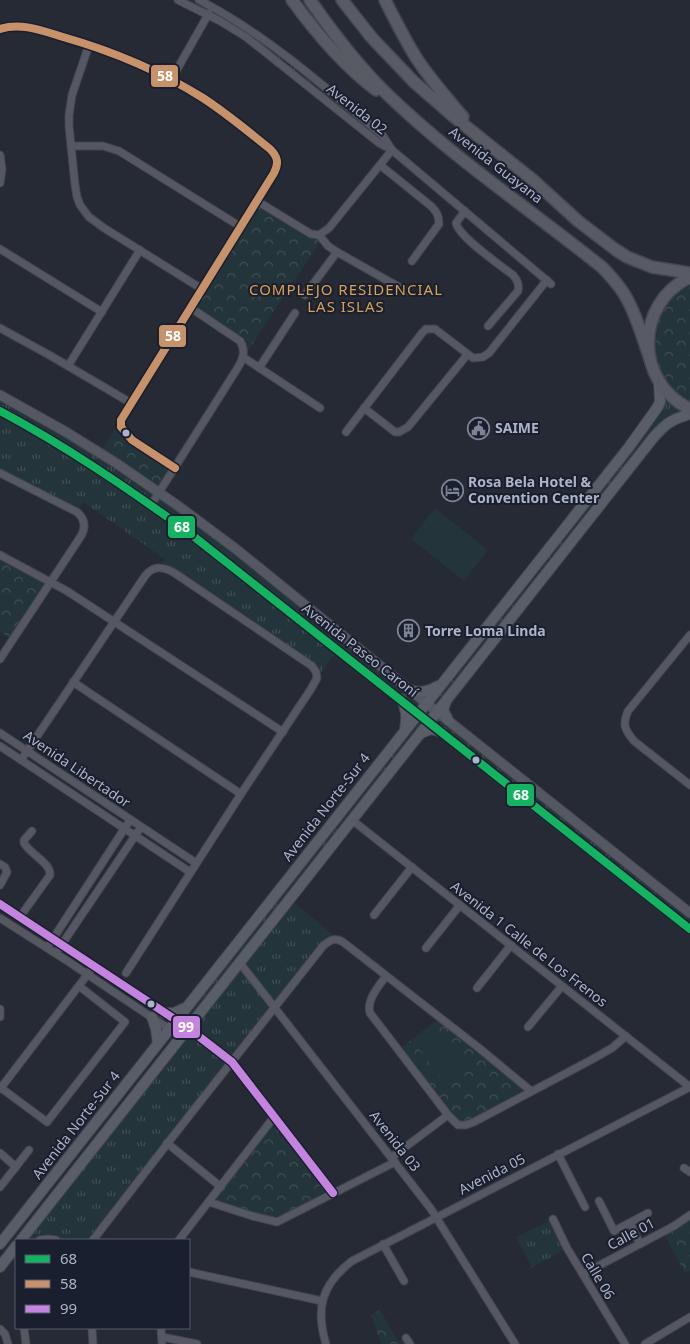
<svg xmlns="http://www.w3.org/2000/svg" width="690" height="1344" viewBox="0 0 690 1344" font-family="'Noto Sans',sans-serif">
  <defs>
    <pattern id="grass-tufts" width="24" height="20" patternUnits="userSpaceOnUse" patternTransform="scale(1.25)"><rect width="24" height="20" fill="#23343a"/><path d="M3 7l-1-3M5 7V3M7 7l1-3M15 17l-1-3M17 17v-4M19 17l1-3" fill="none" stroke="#404f55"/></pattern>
    <pattern id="forest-crowns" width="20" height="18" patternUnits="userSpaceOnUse" patternTransform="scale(1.25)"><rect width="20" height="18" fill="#23343a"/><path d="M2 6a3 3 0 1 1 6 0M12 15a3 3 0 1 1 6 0" fill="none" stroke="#404f55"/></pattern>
  </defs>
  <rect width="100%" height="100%" fill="#262a34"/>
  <g fill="url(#grass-tufts)">
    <path d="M178 0H199L221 12 359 116 392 150 246 38Z"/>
    <path d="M660 393 690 409V421L684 416 667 423 437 711 690 913V929L429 722 290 899 339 940H331L93 1240H31L23 1237 187 1029 177 1021 418 713 337 650 317 678 316 672 160 567 165 559 83 502 77 512 0 473V395L145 483 426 703 629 447Z"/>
    <path d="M553 1219 567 1248 532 1268 516 1237Z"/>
  </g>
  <g fill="url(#forest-crowns)">
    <path d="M257 201 311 234 329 228 242 360 243 346 191 308Z"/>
    <path d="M690 277V409L654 373 651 320Z"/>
    <path d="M121 420 123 431 175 468 159 493 100 453Z"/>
    <path d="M0 555 52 582 13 639 0 632Z"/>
    <path d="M440 1018 531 1091 474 1122H455L398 1050Z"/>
    <path d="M274 1117 333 1193 281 1220 209 1202Z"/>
    <path d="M687 1218 690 1220V1271L685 1273 663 1232Z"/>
    <path d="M380 1310 398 1341 406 1338 410 1344H381L371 1315Z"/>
  </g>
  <g fill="#23343a">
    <path d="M435 508 488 550 464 581 411 539Z"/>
    <path d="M438 1030 468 1068 447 1084 417 1046Z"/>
  </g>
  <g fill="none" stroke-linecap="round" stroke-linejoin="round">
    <defs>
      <g id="minor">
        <path d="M178 0 220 21 246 37 270 56 379 143 392 150 551 284"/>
        <path d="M199 0C267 35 325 87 383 136L392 150"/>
        <path d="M0 29C21 22 43 31 63 37 112 51 160 71 203 98 226 113 248 131 270 149 278 157 279 163 274 173L121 420V427L132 440 175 468"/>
        <path d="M89 45 72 95 69 115V126L75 185 77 197 80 205 89 217 104 228 202 289"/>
        <path d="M171 80 209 13"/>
        <path d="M71 146H103L119 151 241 227"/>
        <path d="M0 155 2 169 0 183"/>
        <path d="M380 165 431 206C437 212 439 216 439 224L412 261"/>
        <path d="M257 201 311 234 319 235 329 228 392 150"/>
        <path d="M465 211 456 223C459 237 500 265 513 275 518 281 519 284 518 291L488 326"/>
        <path d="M319 235 328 246 337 252 406 291"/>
        <path d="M0 249 102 312"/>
        <path d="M305 295 337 252"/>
        <path d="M0 328 51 356 131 403"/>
        <path d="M243 357 320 408"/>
        <path d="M68 366 140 250"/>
        <path d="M259 368 295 313"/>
        <path d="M364 408 395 432H399L408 427 467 355"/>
        <path d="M346 432 422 333 426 329H435L473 358 483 357 489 353 547 280"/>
        <path d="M0 473 77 512C85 519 86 527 81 536L0 659"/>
        <path d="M151 505 230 380C238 367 249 355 240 341L191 308"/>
        <path d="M0 555 67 591 283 732"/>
        <path d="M690 635 628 711C622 725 625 730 634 741L690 785"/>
        <path d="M73 682 241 794"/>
        <path d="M0 733 196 863"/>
        <path d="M0 746 190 872"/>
        <path d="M21 760 145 576C154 564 165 567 176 574L312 666 316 672 317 678 311 689 241 794 126 973"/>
        <path d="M352 820 690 1087"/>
        <path d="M0 864 5 867 7 872 0 885"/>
        <path d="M0 904 188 1028 232 1062 333 1193"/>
        <path d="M374 915 412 867"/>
        <path d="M20 917 50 875C51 863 31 855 24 843V840L32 831"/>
        <path d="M0 918 69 962 181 1037"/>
        <path d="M47 948 130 820"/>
        <path d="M426 948 460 905"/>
        <path d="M56 953 141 827"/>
        <path d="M240 963 431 1209 515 1344"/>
        <path d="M386 976C379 986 366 1000 370 1013L448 1115 458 1125H466L474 1122 591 1060 612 1048 626 1036"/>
        <path d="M477 988 511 945"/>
        <path d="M0 1009V1017"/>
        <path d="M528 1027 562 986"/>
        <path d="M1 1088 47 1122 125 1022 79 986"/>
        <path d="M0 1089 94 966"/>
        <path d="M167 1143 221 1187"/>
        <path d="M0 1153 16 1167"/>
        <path d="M558 1154 585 1207"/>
        <path d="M392 1157 448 1115"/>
        <path d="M684 1168 690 1172"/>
        <path d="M0 1187 29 1150"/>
        <path d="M599 1201 614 1231 648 1213"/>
        <path d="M209 1202 252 1216 277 1222 395 1162"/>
        <path d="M553 1219 567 1248 625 1344"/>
        <path d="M630 1223 640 1244"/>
        <path d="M40 1240 48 1239 56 1240"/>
        <path d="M93 1240 174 1135 323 946C330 940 335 937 343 942L479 1048 531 1091"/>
        <path d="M179 1240 274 1117"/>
        <path d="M383 1244 404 1281"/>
        <path d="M189 1272 322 1301"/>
        <path d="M583 1274 674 1226 690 1215"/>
        <path d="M24 1328 26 1344"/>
        <path d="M92 1328 93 1344"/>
        <path d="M161 1328 162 1344"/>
        <path d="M0 1329 5 1334 8 1344"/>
        <path d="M162 1337 197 1344"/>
        <path d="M406 1338 410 1344"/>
        <path d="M326 1344C315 1308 322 1284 352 1261L690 1087"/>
        <path d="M645 1344 690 1317"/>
      </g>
      <g id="tertiary">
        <path d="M0 395 66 432 116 463 177 505 236 549 426 703 690 913"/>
        <path d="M0 411C64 445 124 486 183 528L690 929"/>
      </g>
      <g id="secondary">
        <path d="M409 690C420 693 428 692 438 686"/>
        <path d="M401 699C407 710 407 717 405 729"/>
        <path d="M446 701 443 710 448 720"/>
        <path d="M421 733 431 729 442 732"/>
        <path d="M164 1013H174L185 1008"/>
        <path d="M152 1017 156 1029 158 1044"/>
        <path d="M21 1240 653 438C665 424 672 419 690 414"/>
        <path d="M0 1244 629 447 657 408 660 402 659 382"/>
        <path d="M0 1267 16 1246"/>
      </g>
      <g id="primary">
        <path d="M292 0C316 33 343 65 376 90"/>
        <path d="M310 0C333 33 358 66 387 94 453 158 531 210 603 268 612 278 621 287 627 299 637 317 643 339 650 359"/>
        <path d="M342 0 372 38 414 82 453 116 533 180 578 221 616 250 627 257 652 267 690 273"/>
        <path d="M385 0C395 20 405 40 417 59 430 79 447 98 463 117"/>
        <path d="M690 277C635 303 634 382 690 409"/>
      </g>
    </defs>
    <use href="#minor" stroke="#42454d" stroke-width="9"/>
    <use href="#tertiary" stroke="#42454d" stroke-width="11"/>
    <use href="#secondary" stroke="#42454d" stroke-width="12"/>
    <use href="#primary" stroke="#434751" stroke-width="14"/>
    <use href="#minor" stroke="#555862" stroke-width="7"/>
    <use href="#tertiary" stroke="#555862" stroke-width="9"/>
    <use href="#secondary" stroke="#595d67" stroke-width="10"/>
    <use href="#primary" stroke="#585a64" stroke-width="11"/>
    <defs>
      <path id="bus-1" d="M0 411C64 445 124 486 183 528L690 929"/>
      <path id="bus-2" d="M0 29C21 22 43 31 63 37 112 51 160 71 203 98 226 113 248 131 270 149 278 157 279 163 274 173L121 420V427L132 440 175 468"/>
      <path id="bus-3" d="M0 904 188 1028 232 1062 333 1193"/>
    </defs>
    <use href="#bus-1" stroke="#191f2f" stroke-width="11"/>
    <use href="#bus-2" stroke="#191f2f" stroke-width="11"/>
    <use href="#bus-3" stroke="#191f2f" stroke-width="11"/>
    <use href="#bus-1" stroke="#13b361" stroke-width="8"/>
    <use href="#bus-2" stroke="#c7916a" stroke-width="8"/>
    <use href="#bus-3" stroke="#c483df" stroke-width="8"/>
  </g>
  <defs>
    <symbol id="civic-ring" viewBox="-11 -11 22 22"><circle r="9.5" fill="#191f2f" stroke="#7e8494" stroke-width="1.5"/><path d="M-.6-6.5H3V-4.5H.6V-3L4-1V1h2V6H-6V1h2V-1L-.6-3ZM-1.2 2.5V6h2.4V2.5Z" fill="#7e8494"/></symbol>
    <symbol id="hotel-ring" viewBox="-11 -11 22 22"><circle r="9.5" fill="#191f2f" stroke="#7e8494" stroke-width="1.5"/><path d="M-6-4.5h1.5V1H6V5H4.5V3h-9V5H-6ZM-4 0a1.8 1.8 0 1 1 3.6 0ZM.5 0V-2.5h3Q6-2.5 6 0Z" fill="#7e8494"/></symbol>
    <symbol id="building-ring" viewBox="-11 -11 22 22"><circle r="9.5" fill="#191f2f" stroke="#7e8494" stroke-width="1.5"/><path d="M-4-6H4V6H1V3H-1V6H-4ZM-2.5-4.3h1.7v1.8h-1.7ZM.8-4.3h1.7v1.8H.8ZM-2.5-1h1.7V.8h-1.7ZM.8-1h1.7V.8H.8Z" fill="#7e8494"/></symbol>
  </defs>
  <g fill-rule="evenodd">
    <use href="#civic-ring" x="466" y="416" width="25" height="25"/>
    <use href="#hotel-ring" x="440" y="478" width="25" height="25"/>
    <use href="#building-ring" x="396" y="618" width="25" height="25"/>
  </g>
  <g fill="#aeb4c7" stroke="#191f2f" stroke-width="2">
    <circle cx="126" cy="433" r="4.5"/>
    <circle cx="476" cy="760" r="4.5"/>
    <circle cx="151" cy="1004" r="4.5"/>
  </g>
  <g text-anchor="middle" stroke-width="4" stroke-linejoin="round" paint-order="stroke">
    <g font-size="14" fill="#aeb4c7" stroke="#191f2f">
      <text transform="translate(357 109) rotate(38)" y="5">Avenida 02</text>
      <text transform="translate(496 165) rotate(38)" y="5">Avenida Guayana</text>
      <text transform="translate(360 650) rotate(38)" y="5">Avenida Paseo Caroní</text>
      <text transform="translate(77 769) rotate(34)" y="5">Avenida Libertador</text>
      <text transform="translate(326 807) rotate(-52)" y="5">Avenida Norte-Sur 4</text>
      <text transform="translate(529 944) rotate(38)" y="5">Avenida 1 Calle de Los Frenos</text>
      <text transform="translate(76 1125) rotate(-52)" y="5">Avenida Norte-Sur 4</text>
      <text transform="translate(395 1141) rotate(52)" y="5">Avenida 03</text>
      <text transform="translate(492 1174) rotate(-27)" y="5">Avenida 05</text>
      <text transform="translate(631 1234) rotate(-28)" y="5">Calle 01</text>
      <text transform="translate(598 1276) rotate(59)" y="5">Calle 06</text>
    </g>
    <g font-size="14" font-weight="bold" fill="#aeb4c7" stroke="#191f2f" text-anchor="start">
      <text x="495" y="433">SAIME</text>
      <text x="468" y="487">Rosa Bela Hotel &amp;<tspan x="468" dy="16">Convention Center</tspan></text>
      <text x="425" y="636">Torre Loma Linda</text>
    </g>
    <g font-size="15" letter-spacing="1" fill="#daa156" stroke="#191f2f">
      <text x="346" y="295">COMPLEJO RESIDENCIAL<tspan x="346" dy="17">LAS ISLAS</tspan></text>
    </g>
  </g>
  <g stroke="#191f2f" stroke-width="2">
    <rect x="150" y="64" width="29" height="24" rx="5" fill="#c7916a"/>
    <rect x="158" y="324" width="29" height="24" rx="5" fill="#c7916a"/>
    <rect x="167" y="515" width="29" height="24" rx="5" fill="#13b361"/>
    <rect x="506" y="783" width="29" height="24" rx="5" fill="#13b361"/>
    <rect x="172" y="1015" width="29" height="24" rx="5" fill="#c483df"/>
  </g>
  <g font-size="14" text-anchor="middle" font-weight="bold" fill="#fff">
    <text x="165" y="81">58</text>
    <text x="173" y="341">58</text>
    <text x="182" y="532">68</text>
    <text x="521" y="800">68</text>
    <text x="186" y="1032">99</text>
  </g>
  <rect x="15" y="1239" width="175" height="90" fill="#191f2f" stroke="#555b6c"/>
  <rect x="25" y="1255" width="25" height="8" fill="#13b361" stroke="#555b6c"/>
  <text x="60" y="1264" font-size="15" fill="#aeb4c7">68</text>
  <rect x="25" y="1280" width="25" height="8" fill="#c7916a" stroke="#555b6c"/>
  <text x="60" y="1289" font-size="15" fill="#aeb4c7">58</text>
  <rect x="25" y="1305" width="25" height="8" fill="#c483df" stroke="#555b6c"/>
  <text x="60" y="1314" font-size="15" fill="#aeb4c7">99</text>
</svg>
